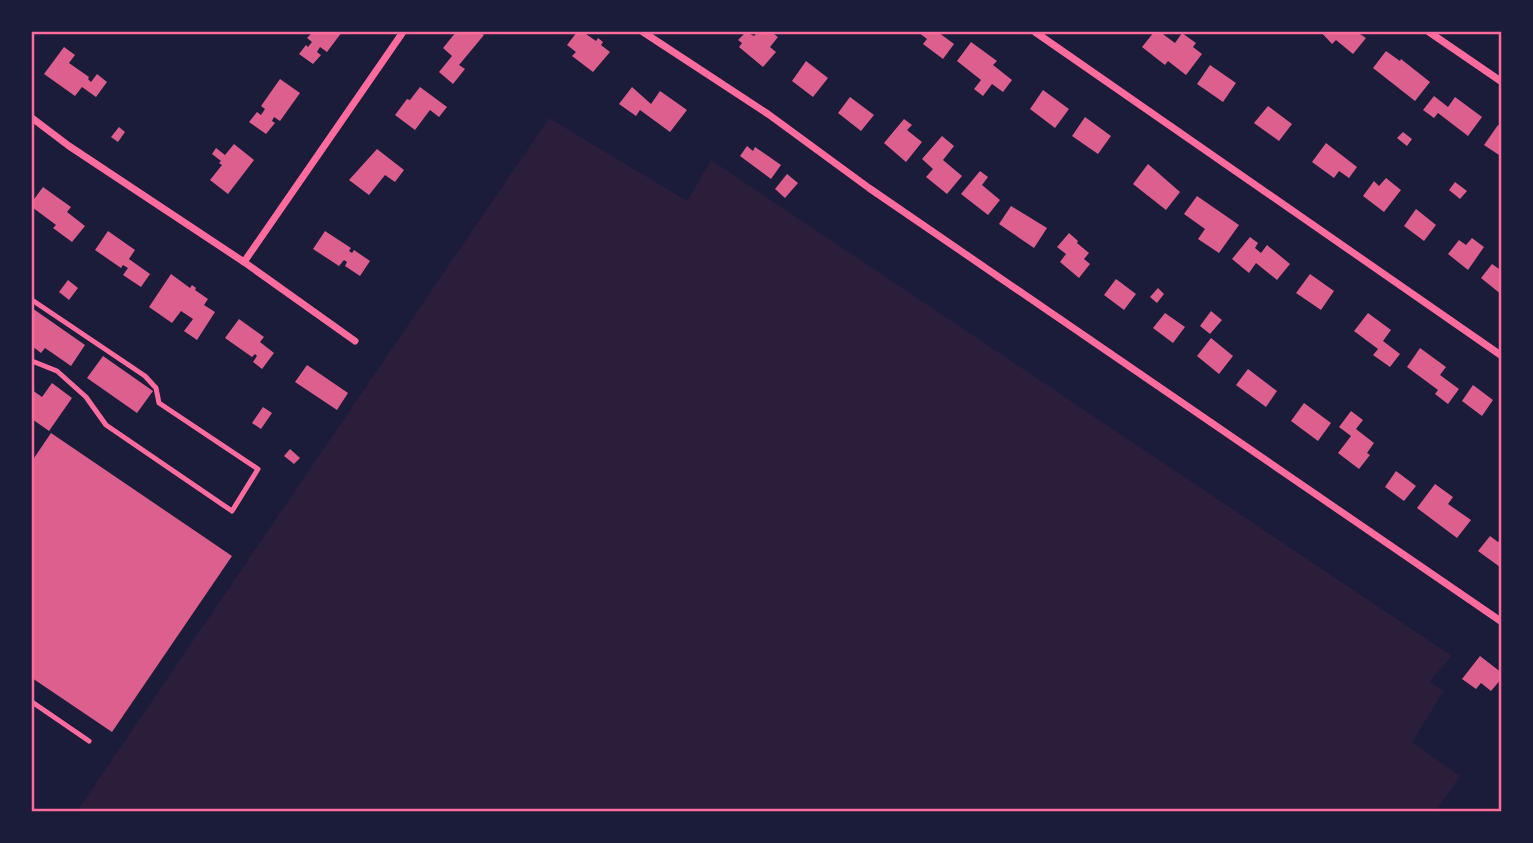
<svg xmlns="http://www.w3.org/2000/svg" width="1533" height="843" viewBox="0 0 1533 843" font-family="'PT Serif',serif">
  <rect width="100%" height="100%" fill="#1b1b3a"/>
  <path fill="#2a1e3b" d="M549 118 687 201 711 160 1452 656 1430 681 1443 692 1412 742 1460 776 1436 811H77Z"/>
  <g fill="#dd5f8e">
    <path d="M308 32H342L327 52 320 47 317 52 321 55 313 64 299 54 306 45 308 47 312 42 307 38 311 34Z"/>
    <path d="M456 32H480L484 35 459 65 465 69 453 84 439 72 452 56 443 48Z"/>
    <path d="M577 32H583L596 41 598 38 603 42 601 45 610 52 593 72 572 56 576 52 567 45Z"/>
    <path d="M746 32 754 36 758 32H771L778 37 770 47 776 52 763 67 739 47 742 43 738 40Z"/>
    <path d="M918 32H938L954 44 943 59 923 44 927 39Z"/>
    <path d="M1154 32H1160L1175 43 1182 33 1196 43 1193 47 1202 54 1186 75 1168 61 1165 65 1142 47Z"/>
    <path d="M1321 32H1357L1366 38 1353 54 1336 40 1332 44Z"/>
    <path d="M971 42 997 61 993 65 1012 80 1003 92 992 84 983 96 974 89 981 80 957 61Z"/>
    <path d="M64 47 75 55 69 63 89 77 88 79 91 82 97 74 107 82 96 97 82 87 75 96 44 74Z"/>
    <path d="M1386 51 1400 61 1401 59 1430 82 1415 101 1373 68Z"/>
    <path d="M806 61 828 78 813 97 792 81Z"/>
    <path d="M1210 65 1236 83 1223 102 1197 84Z"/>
    <path d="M280 79 300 93 280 121 274 117 272 121 275 123 266 134 249 122 257 112 261 115 265 109 261 106Z"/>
    <path d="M420 87 447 107 439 117 430 110 415 130 395 115 407 99 410 100Z"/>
    <path d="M632 87 651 104 660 91 687 110 670 132 640 110 636 116 619 104Z"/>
    <path d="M1043 90 1069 109 1055 128 1030 109Z"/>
    <path d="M1434 96 1448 107 1455 97 1482 117 1468 136 1438 113 1434 118 1423 110Z"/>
    <path d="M850 97 874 115 861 131 838 113Z"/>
    <path d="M1268 106 1292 124 1279 141 1254 123Z"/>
    <path d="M1085 117 1111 136 1098 154 1072 136Z"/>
    <path d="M904 119 912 125 907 130 922 142 906 162 884 143Z"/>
    <path d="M1498 125 1502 128V157L1484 145Z"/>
    <path d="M119 127 125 132 118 142 111 137Z"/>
    <path d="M1403 132 1412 139 1407 146 1397 138Z"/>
    <path d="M942 136 954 146 943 160 962 176 947 194 926 177 933 169 922 159Z"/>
    <path d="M1326 143 1357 167 1349 178 1339 171 1334 178 1312 162Z"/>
    <path d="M234 144 254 160 228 194 210 180 222 165 219 163 221 161 212 154 216 148 225 155Z"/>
    <path d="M747 146 753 151 755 147 781 165 771 179 740 156Z"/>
    <path d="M377 149 404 170 395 182 385 175 369 195 349 180Z"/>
    <path d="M1148 164 1180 192 1166 210 1133 184Z"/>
    <path d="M980 171 988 177 982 185 1000 200 988 215 961 194Z"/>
    <path d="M787 174 798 183 785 198 775 189Z"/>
    <path d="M1386 178 1401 190 1384 212 1363 196 1374 181 1379 186Z"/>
    <path d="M1455 182 1467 191 1460 199 1449 190Z"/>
    <path d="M43 187 71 207 67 212 85 226 72 242 53 228 56 225 32 207V202Z"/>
    <path d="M1197 196 1239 225 1219 253 1198 239 1205 229 1184 214Z"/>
    <path d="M1011 206 1047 228 1034 248 999 224Z"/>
    <path d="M1416 209 1436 225 1424 241 1404 226Z"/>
    <path d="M108 231 135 250 129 259 150 274 141 287 123 275 128 268 123 265 121 268 95 250Z"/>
    <path d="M325 231 351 248 349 251 352 253 354 250 370 261 360 276 345 266 347 262 344 260 339 266 313 249Z"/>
    <path d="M1069 233 1078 241 1077 243 1089 253 1084 259 1090 264 1079 278 1060 262 1066 254 1057 247Z"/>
    <path d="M1250 237 1258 243 1255 248 1261 253 1267 245 1290 264 1277 280 1256 263 1249 273 1232 259Z"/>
    <path d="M1472 238 1484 247 1468 270 1448 254 1459 240 1466 245Z"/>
    <path d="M1492 264 1502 271V295L1481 278Z"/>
    <path d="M171 274 190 288 192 285 196 288 195 290 208 299 204 305 215 312 197 340 184 331 193 319 181 311 172 323 149 307Z"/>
    <path d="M1310 274 1334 291 1321 310 1296 293Z"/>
    <path d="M1116 279 1136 294 1124 310 1104 295Z"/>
    <path d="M68 280 78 288 69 300 59 292Z"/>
    <path d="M1158 288 1164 294 1157 303 1150 297Z"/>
    <path d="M32 308 85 345 71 366 45 348 41 353 32 346Z"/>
    <path d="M1211 311 1222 320 1210 334 1200 326Z"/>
    <path d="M1165 313 1185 327 1173 343 1153 328Z"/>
    <path d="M1368 313 1391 330 1383 341 1400 354 1390 367 1373 355 1378 349 1354 331Z"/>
    <path d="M239 319 264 337 260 342 274 353 262 369 253 362 257 356 255 354 252 357 225 338Z"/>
    <path d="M1211 338 1233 356 1219 374 1197 356Z"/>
    <path d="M1420 348 1446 367 1440 375 1459 389 1448 404 1435 394 1438 390 1407 367Z"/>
    <path d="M103 356 153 391 137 413 87 378Z"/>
    <path d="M307 365 348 393 337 410 295 382Z"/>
    <path d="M1248 369 1277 391 1266 407 1236 385Z"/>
    <path d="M52 383 72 398 49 431 32 419V390L42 397Z"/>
    <path d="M1473 385 1493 400 1482 416 1462 401Z"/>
    <path d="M1304 403 1331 423 1318 441 1291 421Z"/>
    <path d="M263 407 272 413 261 429 252 423Z"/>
    <path d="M1351 411 1363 420 1356 429 1374 443 1367 453 1370 455 1359 469 1338 453 1351 436 1339 427Z"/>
    <path d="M51 433 232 556 112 732 32 678V461Z"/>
    <path d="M290 449 300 458 294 464 284 456Z"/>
    <path d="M1396 471 1416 486 1404 501 1385 487Z"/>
    <path d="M1435 484 1453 497 1448 504 1471 520 1457 538 1417 508Z"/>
    <path d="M1490 536 1498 542 1502 538 1500 567 1478 551Z"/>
    <path d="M1480 656 1502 673V678L1491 691 1481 683 1476 689 1462 679Z"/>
  </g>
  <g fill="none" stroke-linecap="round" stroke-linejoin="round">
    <g stroke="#ff6b9d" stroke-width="5">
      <path d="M32 300 145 376 156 388 159 403 258 469 232 511 106 425 86 397 57 371 32 361"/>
      <path d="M32 702 89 741"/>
    </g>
    <g stroke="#ff6b9d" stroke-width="7">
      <path d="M643 32 768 114 869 188 1502 622"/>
      <path d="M1035 32 1502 356"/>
      <path d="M1429 32 1502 82"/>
      <path d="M32 118 69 146 244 262 355 341"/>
      <path d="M244 262 403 32"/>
    </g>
  </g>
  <rect width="1533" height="843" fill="none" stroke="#1b1b3a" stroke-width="66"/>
  <rect x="33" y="33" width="1467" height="777" fill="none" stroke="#ff6b9d" stroke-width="2.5"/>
</svg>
